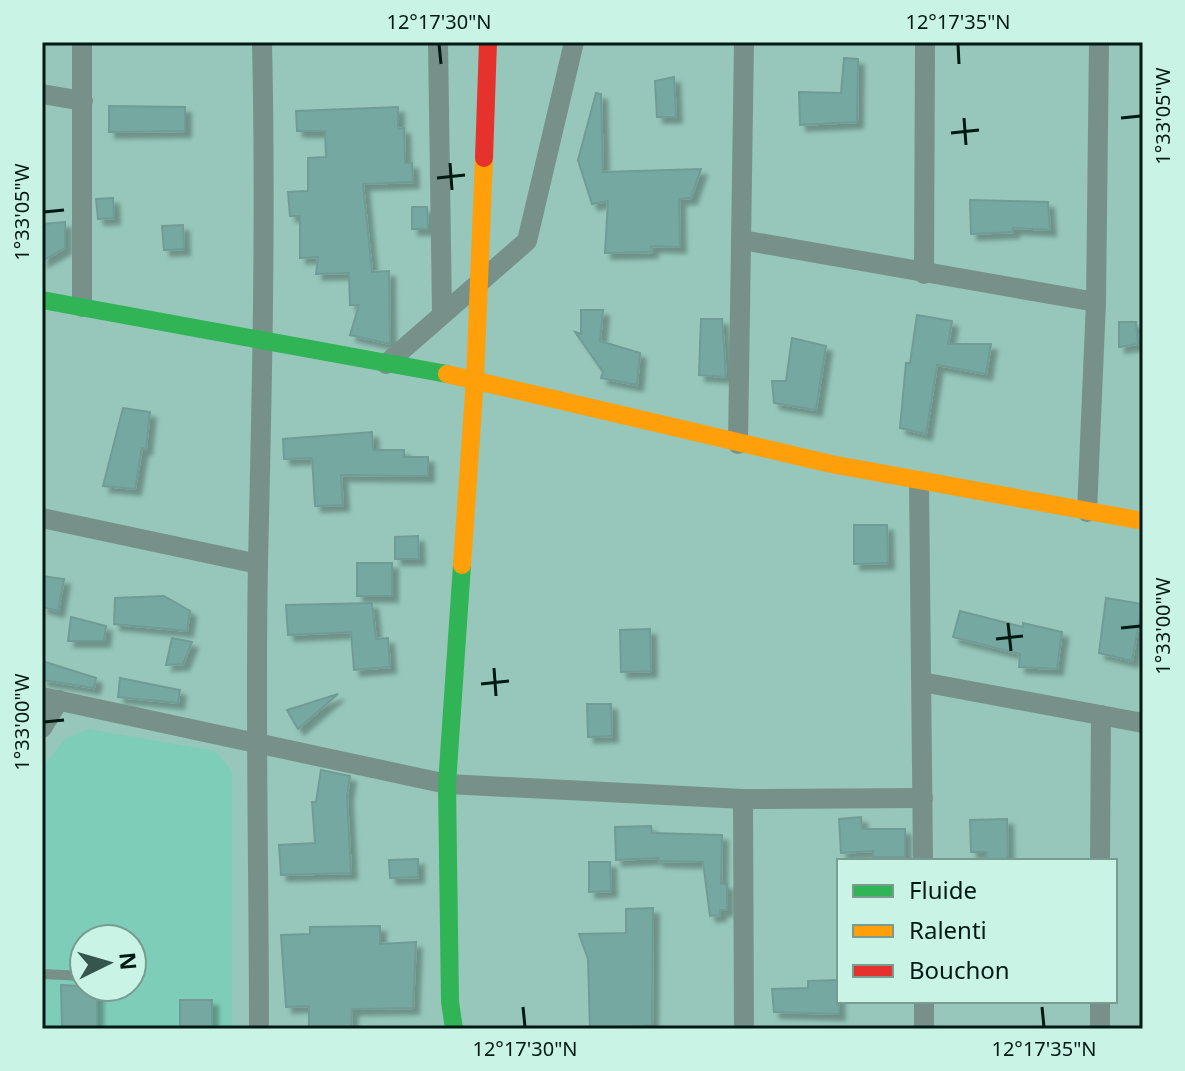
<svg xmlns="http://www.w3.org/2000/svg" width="1185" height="1071" viewBox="0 0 1185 1071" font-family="'Noto Sans',sans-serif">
  <defs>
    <filter id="shadow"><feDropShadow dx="6" dy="6" stdDeviation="2" flood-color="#0004"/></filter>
  </defs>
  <rect width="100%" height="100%" fill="#96c7ba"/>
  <path fill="#7ecdb8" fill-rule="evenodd" d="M88 729 215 751 232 771V1029H42V768L65 739ZM84 939H132V987H84Z"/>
  <g fill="#76a8a2" stroke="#719b95" stroke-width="2" filter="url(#shadow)">
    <path d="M844 58 858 59 857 122 800 125 799 92 841 93Z"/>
    <path d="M674 77 676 117H657L655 81Z"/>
    <path d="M596 93 601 94 603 172 701 169 691 198 679 199 680 247 651 246 652 252 605 253 608 201 592 204 578 160Z"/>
    <path d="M109 106 185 107V131L109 132Z"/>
    <path d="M398 107V129L404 128 405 163H412L413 182 363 184 372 272 389 271 390 344 350 335 359 305H350L349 273 316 274 318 257 300 258V216H290L288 192 308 191V158L326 157 325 131H297L296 111Z"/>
    <path d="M113 198 114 218 98 219 96 199Z"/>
    <path d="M970 200 1048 202 1050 230 1013 228V232L971 234Z"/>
    <path d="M412 207H427L428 229H412Z"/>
    <path d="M65 222V248L42 261V224Z"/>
    <path d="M183 225 184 249 164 250 162 226Z"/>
    <path d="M581 310H603L600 341 640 353 637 385 601 378 603 372 575 332 581 334Z"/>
    <path d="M917 315 952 321 948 344H991L986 374 937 365 926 434 900 428 906 363H910Z"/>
    <path d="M701 319H722L726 377 699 375Z"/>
    <path d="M1119 322H1136L1138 344 1119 347Z"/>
    <path d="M792 338 826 346 816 410 774 403 772 381H786Z"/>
    <path d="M123 408 150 412 146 449 142 448 135 489 103 486Z"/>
    <path d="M372 432 373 450H404V457H428V476L341 475 343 505 315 506 312 458 284 459 283 439Z"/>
    <path d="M854 525H887L888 563 854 564Z"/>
    <path d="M418 536 419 559H395V537Z"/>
    <rect x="357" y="563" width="35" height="33"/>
    <path d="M42 576 64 579 58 611 42 607Z"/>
    <path d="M164 596 190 611 187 631 114 624 115 598Z"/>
    <path d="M1106 598 1142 604 1132 661 1099 653Z"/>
    <path d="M372 603 376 639 388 638 390 667 354 670 351 632 288 635 286 605Z"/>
    <path d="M960 611 1023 627V623L1062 632 1057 669 1019 667 1020 654 953 637Z"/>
    <path d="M71 617 106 626 104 641H68Z"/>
    <path d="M650 629 651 671 621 672 620 630Z"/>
    <path d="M172 638 192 642 183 664 166 665Z"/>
    <path d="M42 661 96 678 94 688 42 680Z"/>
    <path d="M120 678 180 690 178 703 118 697Z"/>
    <path d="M338 694 298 729 287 710Z"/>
    <path d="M587 704H611L612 736 588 737Z"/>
    <path d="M321 770 350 776 347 796 351 873 281 875 279 845 315 843 312 802H316Z"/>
    <path d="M861 817 862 829H905V857H873V851L841 853 839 819Z"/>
    <path d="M1007 819 1008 861H987L986 852H971L970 820Z"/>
    <path d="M651 826 652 833 722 835 721 884H727V910H720V915L710 916 703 862 658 861V858L616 860 615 827Z"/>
    <path d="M418 859V877L390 878 389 860Z"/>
    <path d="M589 862H610L611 891 589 892Z"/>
    <path d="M653 908 652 1025 590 1029 588 959 579 934 626 933V909Z"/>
    <path d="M380 926V944L416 942 413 1008 352 1009 351 1029H309V1006L286 1007 281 935 310 934V927Z"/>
    <path d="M838 980 839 1014 774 1012 772 989 808 988V981Z"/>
    <path d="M61 985 97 987V1029H62Z"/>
    <rect x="180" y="1000" width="32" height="29"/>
  </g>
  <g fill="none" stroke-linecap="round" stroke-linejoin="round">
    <path stroke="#77918a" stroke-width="10" d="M42 974 84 976"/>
    <g stroke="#77918a" stroke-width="20">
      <path d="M82 42V307"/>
      <path d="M438 42 442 313"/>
      <path d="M42 94 83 101"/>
      <path d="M742 240 1096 302"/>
      <path d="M924 274 925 42"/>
      <path d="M386 364 527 241 574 42"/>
      <path d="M738 444 744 42"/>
      <path d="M919 482 923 861"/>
      <path d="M1087 512 1096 302 1099 42"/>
      <path d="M42 518 258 564"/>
      <path d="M922 682 1143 723"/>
      <path d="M42 697 447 784 743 799 923 798"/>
      <path d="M42 728 59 700"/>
      <path d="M743 799 744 1029"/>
      <path d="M1100 861 1101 715"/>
      <path d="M924 1001V1029"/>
      <path d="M259 1029C259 874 255 718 258 563 262 389 266 216 262 42"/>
      <path d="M1100 1029V1001"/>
    </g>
    <g stroke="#30b455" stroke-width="18">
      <path d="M42 300 447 374"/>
      <path d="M454 1029 450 1002 447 784 462 565"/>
    </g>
    <g stroke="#ff9f0a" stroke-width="18">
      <path d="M447 374 831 464 1143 521"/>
      <path d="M462 565 475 379 484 158"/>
    </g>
    <path stroke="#e5322d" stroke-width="18" d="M484 158 488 42"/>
  </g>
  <path fill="none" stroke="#001912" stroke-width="3" d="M439 44 441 64M958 44 959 64M964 118 966 145M1121 118 1141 116M951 133 979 130M450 163 452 190M437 178 465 175M44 212 64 210M1008 623 1011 651M1121 628 1141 626M996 639 1023 636M494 668 496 696M481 684 509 681M44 722 64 720M523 1007 525 1027M1042 1007 1044 1027"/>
  <rect width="1185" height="1071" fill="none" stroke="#c8f3e5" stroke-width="88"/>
  <rect x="837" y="859" width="280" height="144" fill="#c8f3e5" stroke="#789c91" stroke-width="2"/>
  <rect x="853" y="885" width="40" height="12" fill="#30b455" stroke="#789c91" stroke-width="2"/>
  <text x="909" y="899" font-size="24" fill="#001912">Fluide</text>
  <rect x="853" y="925" width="40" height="12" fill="#ff9f0a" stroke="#789c91" stroke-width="2"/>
  <text x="909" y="939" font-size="24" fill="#001912">Ralenti</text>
  <rect x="853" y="965" width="40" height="12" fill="#e5322d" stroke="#789c91" stroke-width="2"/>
  <text x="909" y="979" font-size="24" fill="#001912">Bouchon</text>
  <g transform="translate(108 963) rotate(85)"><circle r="38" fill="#c8f3e5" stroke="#789c91" stroke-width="2"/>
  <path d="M0-6L14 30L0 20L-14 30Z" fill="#34564d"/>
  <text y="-12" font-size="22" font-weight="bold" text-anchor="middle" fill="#001912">N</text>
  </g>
  <rect x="44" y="44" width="1097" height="983" fill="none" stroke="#001912" stroke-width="3"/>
  <g font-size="20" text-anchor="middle" fill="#001912">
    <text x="439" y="29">12°17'30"N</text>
    <text x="958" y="29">12°17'35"N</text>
    <text transform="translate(1163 116) rotate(-90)" y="7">1°33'05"W</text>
    <text transform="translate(22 212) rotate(-90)" y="7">1°33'05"W</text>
    <text transform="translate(1163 626) rotate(-90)" y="7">1°33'00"W</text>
    <text transform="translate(22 722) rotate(-90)" y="7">1°33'00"W</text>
    <text x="525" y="1056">12°17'30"N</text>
    <text x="1044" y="1056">12°17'35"N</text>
  </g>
</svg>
